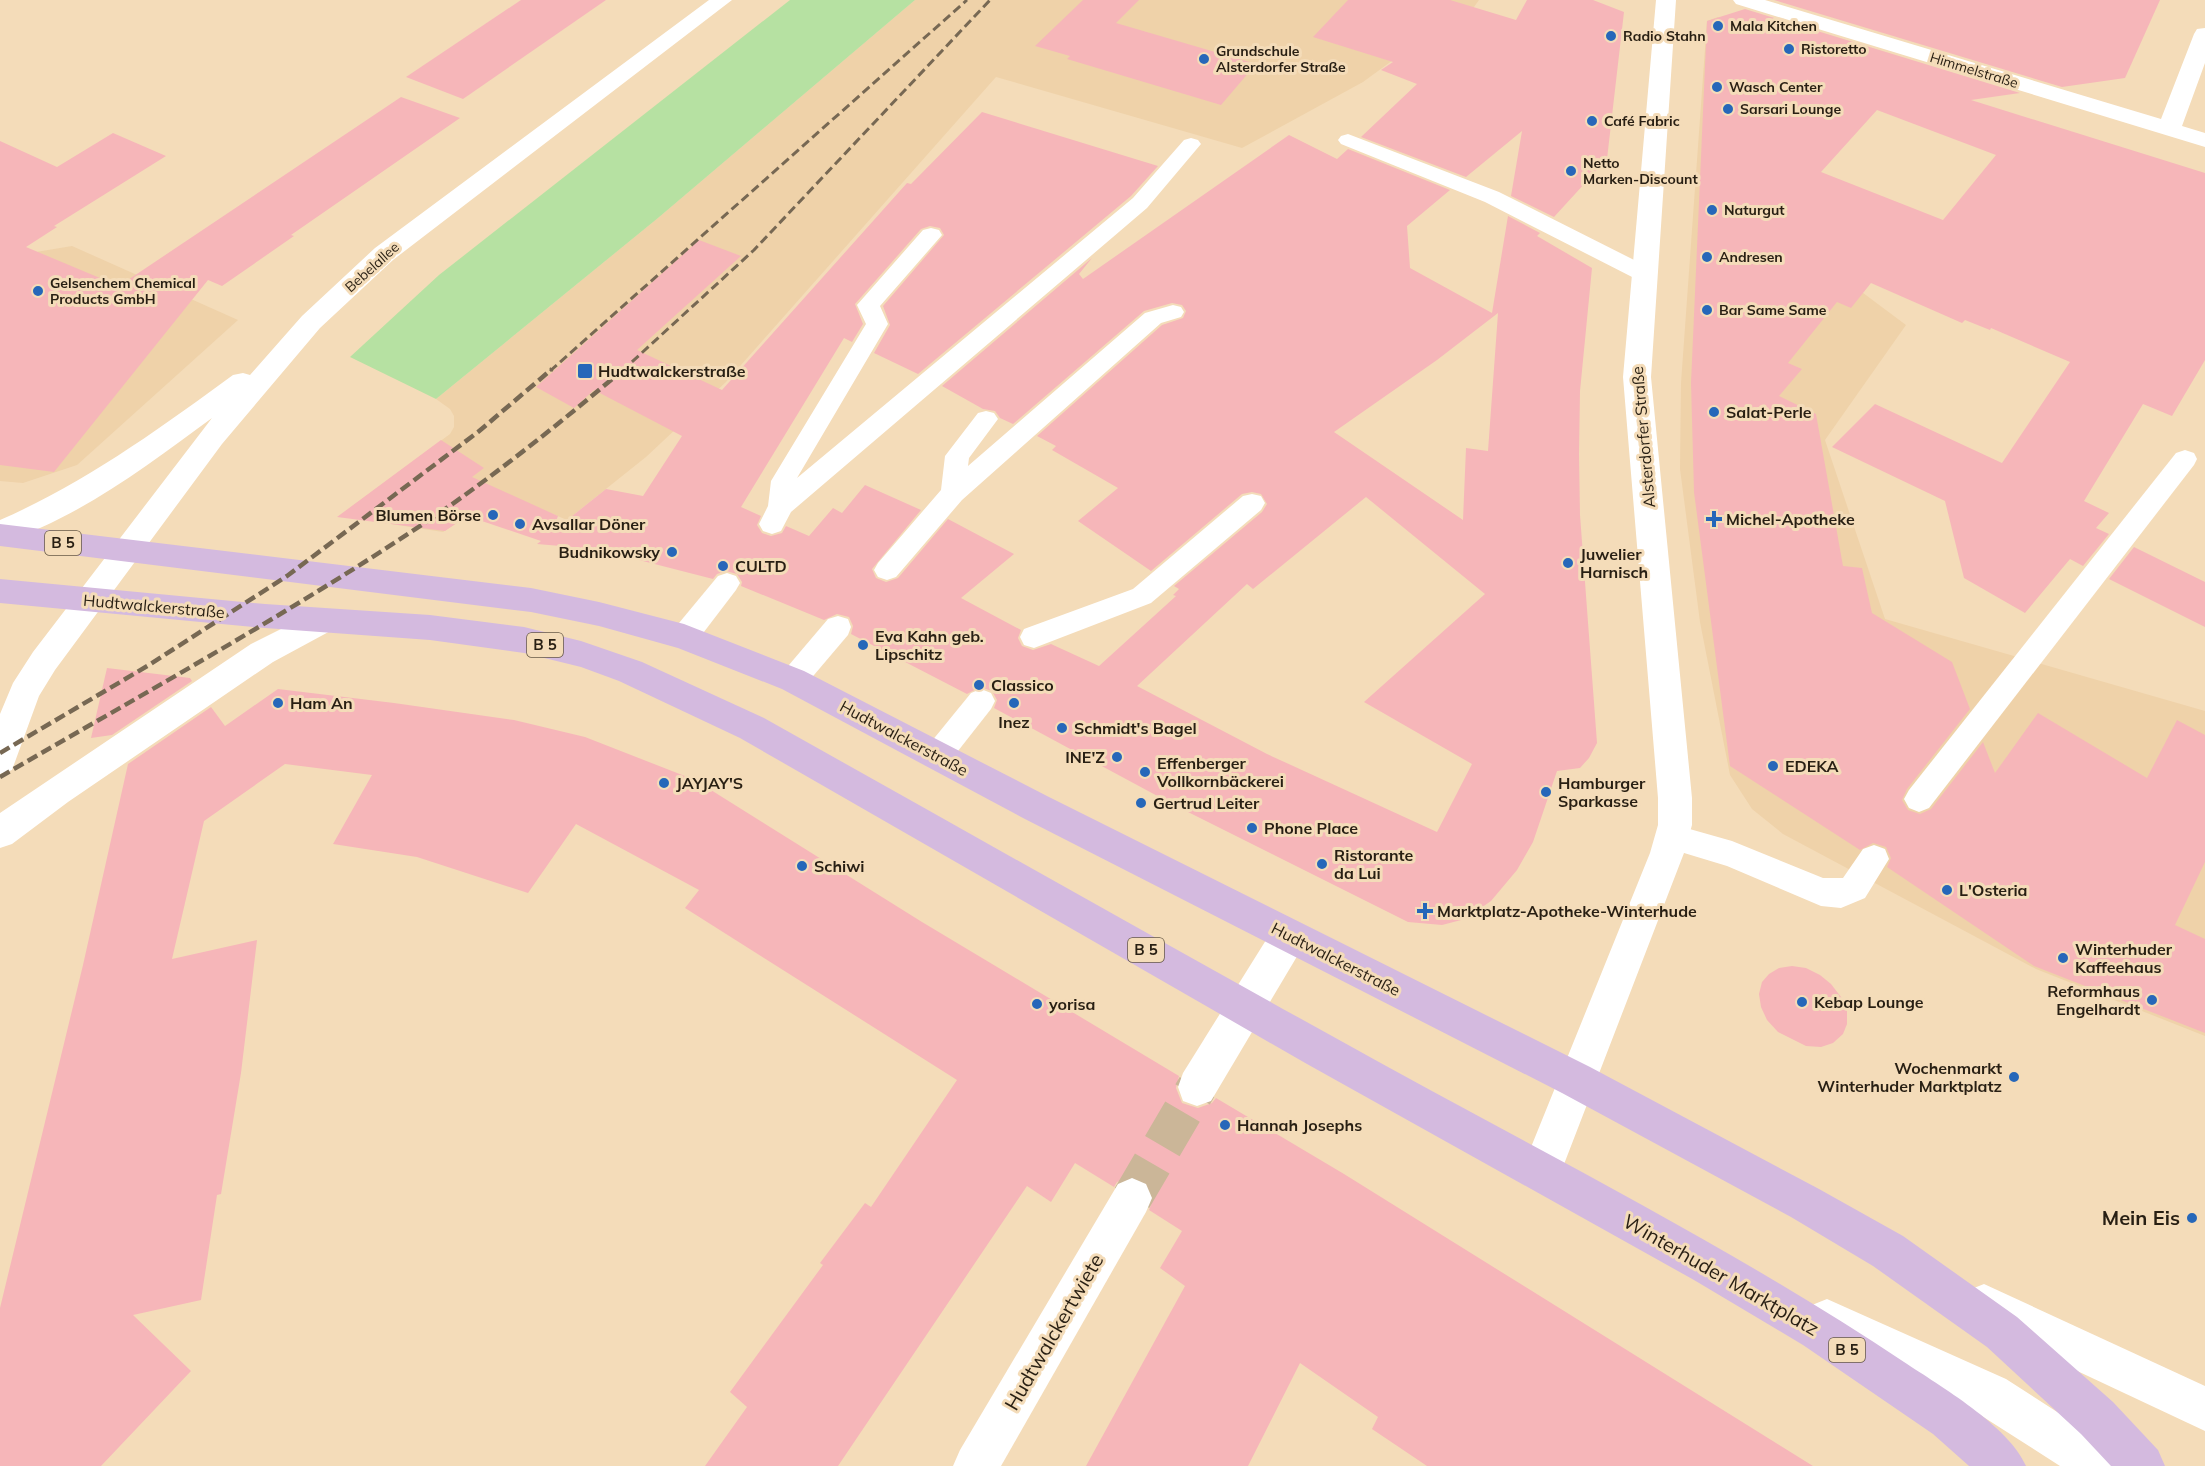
<svg xmlns="http://www.w3.org/2000/svg" width="2205" height="1466" viewBox="0 0 2205 1466" font-family="Mulish,sans-serif">
  <rect width="100%" height="100%" fill="#f4dcb9"/>
  <g fill="#efd2a9">
    <path d="M915 0H1479L1469 14 1419 41 1363 82 1242 148 996 77 726 382 646 457 567 520 503 493 443 532 339 516 450 434 454 427V416L450 409 436 399 658 218Z"/>
    <path d="M1718 17 1807 43 1775 196 1839 275 1906 325 1825 440 1885 619 2205 711V1036L2036 969 1783 834 1752 809 1730 775 1700 622 1680 469 1681 383 1707 21Z"/>
    <path d="M72 246 238 320 77 465 23 483 0 481V258Z"/>
  </g>
  <path fill="#b6e1a2" d="M790 0H915L658 218 436 399 350 357 439 275Z"/>
  <g fill="#f6b6b9" fill-rule="evenodd">
    <path d="M521 0H606L463 99 406 77Z"/>
    <path d="M1083 0H1139L1116 23 1256 64 1221 105 1067 59 1070 56 1035 46Z"/>
    <path d="M1348 0H1450L1516 20 1527 0H1593L1624 12 1607 159 1554 217 1511 196 1522 131 1466 177 1361 137 1417 84 1381 70 1393 62 1313 37Z"/>
    <path d="M1774 0H2160L2125 78 2062 87Z"/>
    <path d="M1745 9 2020 93 1971 100 2205 173V360L2172 416 2143 404 2084 501 2109 513 2096 528 2109 534 2083 566 2070 559 2025 613 1964 578 1945 501 1832 447 1875 404 2002 463 2070 362 1991 328 1990 330 1965 320 1962 323 1871 283 1851 308 1837 302 1788 363 1802 369 1779 396 1816 414 1843 566 1862 568 1872 613 1952 662 1970 709 1907 789 1902 800 1908 810 1920 814 1931 809 1983 742 1995 773 2038 713 2147 778 2177 720 2205 735V862L2175 925 2205 939V1033L2034 966 1887 867 1891 858 1886 847 1873 843 1860 850 1730 766 1694 492 1691 383 1707 21ZM1877 110 1996 155 1943 220 1821 172Z"/>
    <path d="M401 97 460 118 291 235 294 236 222 286 208 280 54 472 0 465V141L57 167 113 133 166 156 54 226 57 227 26 247 119 286Z"/>
    <path d="M982 112 1158 166 1131 196 918 374 874 353 890 325 883 306 944 235 940 228 930 226 921 229 855 304 863 324 852 342 844 338 741 507 761 516 757 525 762 533 771 536 782 533 786 526 809 536 833 508 842 513 865 485 921 510 872 569 876 578 886 582 898 578 948 519 1014 554 961 598 1021 630 1018 638 1022 646 1033 650 1051 644 1099 666 1176 596 1173 595 1179 589 1174 586 1262 512 1267 504 1261 494 1252 492 1242 494 1151 571 1078 521 1118 488 1052 450 1056 446 1037 436 1162 325 1183 318 1186 311 1182 305 1172 303 1144 311 1013 424 1000 418 995 411 983 409 942 386 1092 258 1079 274 1083 279 1289 135 1337 159 1348 149 1450 190 1407 226 1410 268 1492 313 1508 216 1540 233 1537 236 1592 268 1580 391 1579 454 1580 515 1597 743 1589 758 1580 768 1557 771 1533 842 1517 870 1491 901 1465 919 1442 925 1408 922 1176 806 994 708 997 700 992 691 980 687 967 694 851 634 853 626 849 617 837 614 824 620 741 586 742 582 737 574 726 571 717 574 713 579 596 549 537 544 541 541 467 516 445 531 337 517 441 440 484 468 472 477 558 516 552 532 606 489 643 496 682 436 594 390 574 408 536 387 699 240 741 256 637 350 722 390 907 183 911 184ZM1498 313 1488 451 1466 448 1463 520 1334 432 1437 360ZM1366 497 1485 594 1364 702 1472 764 1437 832 1267 754 1137 686 1247 584 1253 589Z"/>
    <path d="M2134 547 2205 582V627L2109 579Z"/>
    <path d="M107 668 190 678 192 681 112 735 91 738Z"/>
    <path d="M278 689 394 703 514 720 585 737 695 780 922 922 1179 1076 1176 1088 1182 1103 1198 1108 1212 1103 1216 1098 1344 1174 1813 1466H1427L1372 1429 1378 1417 1300 1363 1248 1466H1086L1185 1286 1160 1268 1182 1231 1149 1210 1154 1197 1148 1183 1131 1176 1117 1182 1114 1187 1075 1163 1051 1202 1027 1186 838 1466H705L747 1407 730 1392 823 1265 820 1263 865 1203 871 1207 957 1080 685 908 699 890 576 824 528 893 417 857 333 844 372 775 285 764 204 821 172 959 257 940 241 1073 221 1194 217 1195 201 1300 133 1315 191 1371 101 1466H0V1308L83 965 128 764 211 707 225 726Z"/>
    <path d="M1792 966 1806 968 1820 975 1831 984 1841 997 1847 1010V1024L1843 1034 1833 1043 1821 1047 1806 1046 1778 1032 1767 1020 1761 1007 1759 994 1762 982 1769 974 1779 968Z"/>
  </g>
  <g fill="none" stroke-linecap="round" stroke-linejoin="round">
    <path stroke="#cbb698" stroke-width="40" stroke-dasharray="40 20" stroke-linecap="butt" d="M1132 1198 1197 1087"/>
    <g fill="#fff" fill-rule="evenodd">
      <path d="M1348 134 1499 192 1652 269 1655 274 1652 279 1644 281 1636 279 1485 202 1341 144 1338 140 1341 136Z"/>
      <path d="M1191 138 1198 140 1201 144 1147 208 791 512 781 531 772 534 763 531 759 524 768 506 771 481 866 324 857 305 923 230 931 228 939 230 942 235 880 306 888 324 797 478 1133 198 1184 140Z"/>
      <path d="M1173 305 1181 307 1184 312 1181 317 1161 323 962 500 896 577 887 580 878 577 874 570 878 563 941 490 945 456 978 413 986 411 994 413 998 419 969 458 968 466 1145 313Z"/>
      <path d="M2185 450 2194 453 2197 459 2194 465 1929 808 1919 812 1909 808 1904 799 1909 790 2176 453Z"/>
      <path d="M1252 494 1261 496 1265 503 1261 510 1151 603 1034 648 1024 645 1020 637 1024 629 1133 589 1243 496Z"/>
      <path d="M727 573 736 576 740 583 736 590 694 645 684 648 674 645 670 637 674 629 718 576Z"/>
      <path d="M838 616 848 619 851 627 848 635 803 688 793 691 783 688 779 680 783 672 828 619Z"/>
      <path d="M981 689 991 693 995 701 991 709 947 765 937 768 927 765 923 756 927 747 971 693Z"/>
      <path d="M1672 824 1732 841 1823 878H1843L1863 849 1874 845 1885 849 1889 859 1865 898 1841 908 1821 906 1727 866 1661 846 1657 837 1661 828Z"/>
    </g>
    <g fill="#fff" fill-rule="evenodd">
      <path d="M1733 0H1765L2161 119 2194 34 2197 29 2205 28V63L2182 126 2205 133V147L1736 4Z"/>
      <path d="M1289 919 1302 924 1307 936 1302 948 1211 1101 1197 1106 1183 1101 1178 1087 1183 1073 1276 924Z"/>
      <path d="M1132 1178 1146 1184 1152 1198 1146 1212 1001 1466H953L960 1450 1118 1184Z"/>
    </g>
    <g fill="#fff" fill-rule="evenodd">
      <path d="M1656 0H1676L1651 377 1692 798V825L1684 853 1561 1172 1555 1186 1541 1192 1527 1186 1521 1172 1650 853 1658 825V798L1623 377Z"/>
      <path d="M1984 1284 2205 1386V1431L1969 1320 1963 1305 1969 1290Z"/>
      <path d="M1827 1299 2006 1379 2116 1450 2123 1466H2060L1974 1411 1812 1335 1806 1320 1812 1305Z"/>
    </g>
    <g fill="#fff" fill-rule="evenodd">
      <path d="M709 0H732L393 260 320 328 222 444 55 670 39 696 12 770 0 774V714L13 683 33 652 212 418C148 465 78 519 0 543V520C85 483 159 429 233 375L243 373 250 375 302 316 375 248Z"/>
      <path d="M323 608 334 611 339 620 334 629 273 662 68 802 12 844 0 848V813L251 644Z"/>
    </g>
    <g fill="#d4badf" fill-rule="evenodd">
      <path d="M0 524 531 588 599 602 684 624 804 671 1047 796 1590 1067 1819 1189 1903 1236 2017 1317 2113 1402 2158 1450 2165 1466H2111L2081 1434 1987 1347 1873 1266 1791 1217 1562 1093 1023 818 782 689 678 648 599 626 531 612 0 546Z"/>
      <path d="M0 579 265 604 430 615 524 627 581 641 642 662 764 718C953 824 1142 931 1332 1036 1523 1143 1721 1240 1904 1362 1940 1386 2009 1426 2026 1466H1969L1933 1434 1803 1345 1694 1280 1307 1064 740 738 619 681 581 667 524 653 430 640 265 628 0 603Z"/>
    </g>
    <g stroke="#776853" stroke-width="3" stroke-dasharray="9 4.5" stroke-linecap="butt">
      <path d="M550 371 967 0"/>
      <path d="M622 371 754 250 990 0"/>
    </g>
    <g stroke="#776853" stroke-width="4.5" stroke-dasharray="11 5" stroke-linecap="butt">
      <path d="M0 753 149 665 287 576 478 432 552 369"/>
      <path d="M0 777C148 691 299 608 441 512 504 468 565 419 624 369"/>
    </g>
  </g>
  <g fill="#2667b9" stroke="#f4dcb9" stroke-width="2">
    <circle cx="1718" cy="26" r="6"/>
    <circle cx="1611" cy="36" r="6"/>
    <circle cx="1789" cy="49" r="6"/>
    <circle cx="1204" cy="59" r="6"/>
    <circle cx="1717" cy="87" r="6"/>
    <circle cx="1728" cy="109" r="6"/>
    <circle cx="1592" cy="121" r="6"/>
    <circle cx="1571" cy="171" r="6"/>
    <circle cx="1712" cy="210" r="6"/>
    <circle cx="1707" cy="257" r="6"/>
    <circle cx="38" cy="291" r="6"/>
    <circle cx="1707" cy="310" r="6"/>
    <rect x="577" y="363" width="16" height="16" rx="3"/>
    <circle cx="1714" cy="412" r="6"/>
    <circle cx="493" cy="515" r="6"/>
    <path d="M1711 510h6v6h6v6h-6v6h-6v-6h-6v-6h6z"/>
    <circle cx="520" cy="524" r="6"/>
    <circle cx="672" cy="552" r="6"/>
    <circle cx="1568" cy="563" r="6"/>
    <circle cx="723" cy="566" r="6"/>
    <circle cx="863" cy="645" r="6"/>
    <circle cx="979" cy="685" r="6"/>
    <circle cx="278" cy="703" r="6"/>
    <circle cx="1014" cy="703" r="6"/>
    <circle cx="1062" cy="728" r="6"/>
    <circle cx="1117" cy="757" r="6"/>
    <circle cx="1773" cy="766" r="6"/>
    <circle cx="1145" cy="772" r="6"/>
    <circle cx="664" cy="783" r="6"/>
    <circle cx="1546" cy="792" r="6"/>
    <circle cx="1141" cy="803" r="6"/>
    <circle cx="1252" cy="828" r="6"/>
    <circle cx="1322" cy="864" r="6"/>
    <circle cx="802" cy="866" r="6"/>
    <circle cx="1947" cy="890" r="6"/>
    <path d="M1422 902h6v6h6v6h-6v6h-6v-6h-6v-6h6z"/>
    <circle cx="2063" cy="958" r="6"/>
    <circle cx="2152" cy="1000" r="6"/>
    <circle cx="1802" cy="1002" r="6"/>
    <circle cx="1037" cy="1004" r="6"/>
    <circle cx="2014" cy="1077" r="6"/>
    <circle cx="1225" cy="1125" r="6"/>
    <circle cx="2192" cy="1218" r="6"/>
  </g>
  <g text-anchor="middle" stroke-width="6" stroke-linejoin="round" paint-order="stroke">
    <g font-size="14" font-weight="bold" fill="#281f13" stroke="#f4dcb9" text-anchor="start">
      <text x="1730" y="31">Mala Kitchen</text>
      <text x="1623" y="41">Radio Stahn</text>
      <text x="1801" y="54">Ristoretto</text>
      <text x="1216" y="56">Grundschule<tspan x="1216" dy="16">Alsterdorfer Straße</tspan></text>
      <text x="1729" y="92">Wasch Center</text>
      <text x="1740" y="114">Sarsari Lounge</text>
      <text x="1604" y="126">Café Fabric</text>
      <text x="1583" y="168">Netto<tspan x="1583" dy="16">Marken-Discount</tspan></text>
      <text x="1724" y="215">Naturgut</text>
      <text x="1719" y="262">Andresen</text>
      <text x="50" y="288">Gelsenchem Chemical<tspan x="50" dy="16">Products GmbH</tspan></text>
      <text x="1719" y="315">Bar Same Same</text>
    </g>
    <g font-size="14" fill="#281f13" stroke="#f4dcb9">
      <text transform="translate(1974 70) rotate(17)" y="5">Himmelstraße</text>
      <text transform="translate(372 267) rotate(-42)" y="5">Bebelallee</text>
    </g>
    <g fill="#f4dcb9" stroke="#655845" stroke-width="1.5">
      <rect x="45" y="531" width="36" height="24" rx="4.5"/>
      <rect x="527" y="633" width="36" height="24" rx="4.5"/>
      <rect x="1128" y="938" width="36" height="24" rx="4.5"/>
      <rect x="1829" y="1338" width="36" height="24" rx="4.5"/>
    </g>
    <g font-size="15" font-weight="bold" fill="#281f13">
      <text x="63" y="548">B 5</text>
      <text x="545" y="650">B 5</text>
      <text x="1146" y="955">B 5</text>
      <text x="1847" y="1355">B 5</text>
    </g>
    <g font-size="16" font-weight="bold" fill="#281f13" stroke="#f4dcb9" text-anchor="start">
      <text x="598" y="377">Hudtwalckerstraße</text>
      <text x="1726" y="418">Salat-Perle</text>
      <text x="481" y="521" text-anchor="end">Blumen Börse</text>
      <text x="1726" y="525">Michel-Apotheke</text>
      <text x="532" y="530">Avsallar Döner</text>
      <text x="660" y="558" text-anchor="end">Budnikowsky</text>
      <text x="1580" y="560">Juwelier<tspan x="1580" dy="18">Harnisch</tspan></text>
      <text x="735" y="572">CULTD</text>
      <text x="875" y="642">Eva Kahn geb.<tspan x="875" dy="18">Lipschitz</tspan></text>
      <text x="991" y="691">Classico</text>
      <text x="290" y="709">Ham An</text>
      <text x="1014" y="728" text-anchor="middle">Inez</text>
      <text x="1074" y="734">Schmidt's Bagel</text>
      <text x="1105" y="763" text-anchor="end">INE'Z</text>
      <text x="1157" y="769">Effenberger<tspan x="1157" dy="18">Vollkornbäckerei</tspan></text>
      <text x="1785" y="772">EDEKA</text>
      <text x="676" y="789">JAYJAY'S</text>
      <text x="1558" y="789">Hamburger<tspan x="1558" dy="18">Sparkasse</tspan></text>
      <text x="1153" y="809">Gertrud Leiter</text>
      <text x="1264" y="834">Phone Place</text>
      <text x="1334" y="861">Ristorante<tspan x="1334" dy="18">da Lui</tspan></text>
      <text x="814" y="872">Schiwi</text>
      <text x="1959" y="896">L'Osteria</text>
      <text x="1437" y="917">Marktplatz-Apotheke-Winterhude</text>
      <text x="2075" y="955">Winterhuder<tspan x="2075" dy="18">Kaffeehaus</tspan></text>
      <text x="2140" y="997" text-anchor="end">Reformhaus<tspan x="2140" dy="18">Engelhardt</tspan></text>
      <text x="1814" y="1008">Kebap Lounge</text>
      <text x="1049" y="1010">yorisa</text>
      <text x="2002" y="1074" text-anchor="end">Wochenmarkt<tspan x="2002" dy="18">Winterhuder Marktplatz</tspan></text>
      <text x="1237" y="1131">Hannah Josephs</text>
    </g>
    <g font-size="16" fill="#281f13" stroke="#f4dcb9">
      <text transform="translate(1643 437) rotate(-95)" y="6">Alsterdorfer Straße</text>
      <text transform="translate(154 606) rotate(5)" y="6">Hudtwalckerstraße</text>
      <text transform="translate(904 738) rotate(28)" y="6">Hudtwalckerstraße</text>
      <text transform="translate(1336 959) rotate(27)" y="6">Hudtwalckerstraße</text>
    </g>
    <g font-size="20" font-weight="bold" fill="#281f13" stroke="#f4dcb9" text-anchor="end">
      <text x="2180" y="1225">Mein Eis</text>
    </g>
    <g font-size="20" fill="#281f13" stroke="#f4dcb9">
      <text transform="translate(1721 1275) rotate(30)" y="7">Winterhuder Marktplatz</text>
      <text transform="translate(1054 1332) rotate(-60)" y="7">Hudtwalckertwiete</text>
    </g>
  </g>
</svg>
